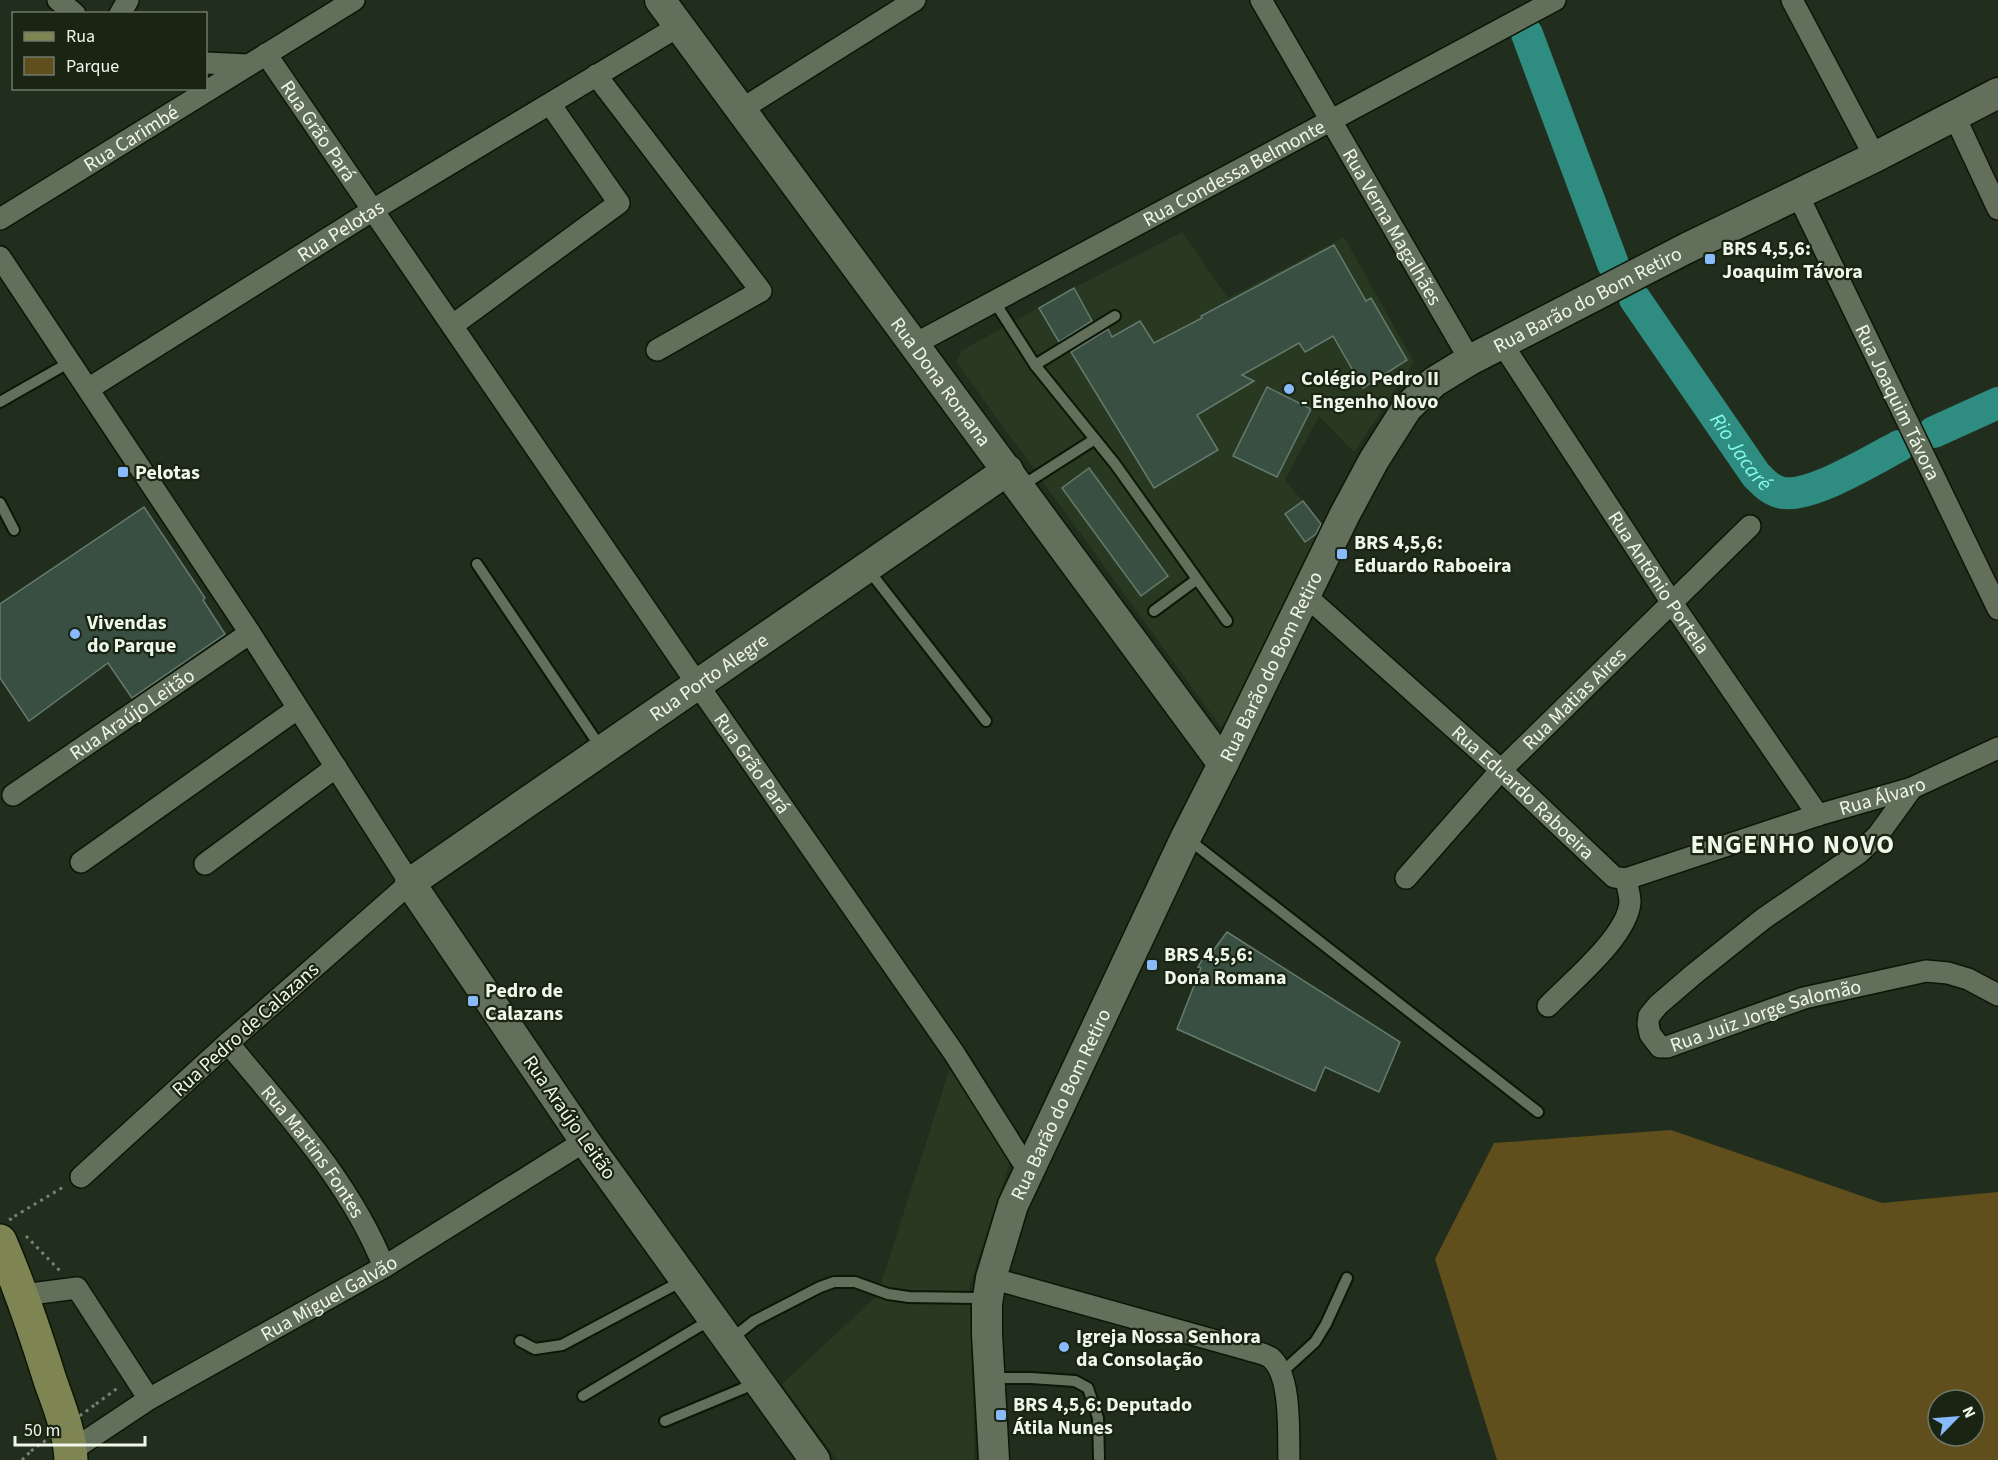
<svg xmlns="http://www.w3.org/2000/svg" width="1998" height="1460" viewBox="0 0 1998 1460" font-family="'Source Sans 3',sans-serif">
  <rect width="100%" height="100%" fill="#222e1d"/>
  <g fill="#293821">
    <path d="M1182 232 1228 298 1344 237 1414 362 1354 452 1319 416 1285 480 1325 528 1230 728 1220 726 957 363 961 351 1074 288Z"/>
    <path d="M950 1068 1010 1162 969 1287 975 1460H837L782 1384 877 1296Z"/>
  </g>
  <path fill="#614e1d" fill-rule="evenodd" d="M1671 1130 1882 1203 1998 1192V1460H1497L1435 1259 1494 1143ZM1938 1400H1974V1436H1938Z"/>
  <g fill="none" stroke-linecap="round" stroke-linejoin="round">
    <g stroke="#2e8c80" stroke-width="32">
      <path d="M1527 34 1613 264"/>
      <path id="s1" d="M1635 299 1756 475C1764 483 1771 491 1783 493 1812 497 1873 460 1899 446"/>
      <path d="M1934 432 1998 403"/>
    </g>
  </g>
  <g fill="#394f42" stroke="#647b6e" stroke-width="1.5">
    <path d="M1334 245 1366 301 1371 298 1407 360 1363 388 1333 336 1305 352 1299 343 1242 375 1254 381 1197 415 1218 450 1154 488 1071 352 1108 329 1112 337 1140 321 1154 343 1202 318 1201 316Z"/>
    <path d="M1074 288 1092 321 1059 342 1039 308Z"/>
    <path d="M1267 387 1311 409 1277 477 1233 456Z"/>
    <path d="M1089 468 1168 576 1141 596 1062 488Z"/>
    <path d="M1303 501 1321 524 1316 534 1305 542 1285 514Z"/>
    <path d="M144 507 205 598 203 600 225 634 132 698 108 663 29 721 0 678V604Z"/>
    <path d="M1227 932 1400 1042 1379 1092 1325 1067 1315 1091 1177 1029 1201 968 1198 967 1206 953 1210 955Z"/>
  </g>
  <g fill="none" stroke-linecap="round" stroke-linejoin="round">
    <defs>
      <g id="lane">
        <path d="M994 301 1035 365 1115 464 1227 621"/>
        <path d="M1035 365 1115 316"/>
        <path d="M0 402 70 362"/>
        <path d="M1020 487 1095 439"/>
        <path d="M0 503 14 530"/>
        <path d="M477 564 601 748"/>
        <path d="M867 568 986 721"/>
        <path d="M1154 611 1196 580"/>
        <path d="M1188 839 1538 1112"/>
        <path d="M730 1340 754 1321 820 1287 834 1282H855L888 1294 909 1297 976 1298 987 1300"/>
        <path d="M520 1341 535 1349 562 1345 682 1281"/>
        <path d="M1281 1373 1315 1342 1326 1324 1347 1278"/>
        <path d="M992 1378H1031L1075 1381 1088 1388 1098 1418 1099 1458"/>
        <path d="M583 1396 710 1320"/>
        <path d="M665 1421 742 1389 755 1382"/>
      </g>
      <g id="street">
        <path d="M58 0 75 14"/>
        <path id="s2" d="M1261 0 1470 360"/>
        <path d="M1792 0 1875 157"/>
        <path d="M120 14 128 0"/>
        <path id="s3" d="M266 54 698 685 954 1053 1029 1172"/>
        <path d="M206 63 248 65"/>
        <path d="M596 75 761 291 657 350"/>
        <path d="M742 109 915 0"/>
        <path d="M1954 115 1998 209"/>
        <path id="s4" d="M1798 195 1998 609"/>
        <path id="s5" d="M0 219 354 0"/>
        <path d="M0 257 250 633 410 883 228 1043 81 1177"/>
        <path d="M453 325 619 203 550 104"/>
        <path id="s6" d="M913 345 1555 0"/>
        <path id="s7" d="M1503 345 1672 603 1818 815"/>
        <path id="s8" d="M88 389 373 210 679 26"/>
        <path id="s9" d="M1305 595 1501 770 1614 877 1626 879 1818 815 1912 788 1998 748"/>
        <path id="s10" d="M1912 788 1878 835 1859 853 1763 919 1694 974 1658 1005 1649 1016 1648 1024 1650 1034 1660 1047H1667L1804 998 1926 971 1948 973 1968 979 1998 995"/>
        <path id="s11" d="M13 795 250 633"/>
        <path d="M81 862 297 709"/>
        <path d="M205 864 336 767"/>
        <path id="s12" d="M1406 878 1501 770 1750 526"/>
        <path d="M1548 1006C1571 982 1628 936 1630 902 1630 895 1627 886 1626 879"/>
        <path id="s13" d="M228 1043C285 1112 351 1183 384 1267"/>
        <path d="M991 1278 1249 1350C1255 1352 1266 1354 1271 1358 1292 1376 1288 1434 1289 1460"/>
        <path d="M23 1295 77 1288 149 1399"/>
        <path id="s14" d="M71 1451 149 1399 384 1267 585 1141"/>
      </g>
      <g id="secondary">
        <path id="s15" d="M660 0 1223 764"/>
        <path id="s16" d="M815 1460 585 1141 410 883 1008 470"/>
        <path id="s17" d="M994 1460 987 1334V1304L991 1278 1013 1205 1186 837 1223 764 1345 514 1374 460 1407 408 1434 382 1470 360 1687 248 1875 157 1998 93"/>
      </g>
      <path id="primary" d="M0 1241C20 1287 35 1332 50 1380 59 1406 70 1432 71 1460"/>
    </defs>
    <use href="#lane" stroke="#0c1606" stroke-width="14"/>
    <use href="#street" stroke="#0c1606" stroke-width="24"/>
    <use href="#secondary" stroke="#0c1606" stroke-width="33"/>
    <use href="#primary" stroke="#0c1606" stroke-width="36"/>
    <g stroke="#768172" stroke-width="3" stroke-dasharray="3 4.5" stroke-linecap="butt">
      <path d="M12 1220 10 1219 65 1186"/>
      <path d="M26 1236 61 1272"/>
      <path d="M96 1404 119 1387"/>
      <path d="M22 1460 31 1451"/>
    </g>
    <use href="#lane" stroke="#626f5b" stroke-width="10"/>
    <use href="#street" stroke="#626f5b" stroke-width="21"/>
    <use href="#secondary" stroke="#626f5b" stroke-width="30"/>
    <use href="#primary" stroke="#7e8552" stroke-width="33"/>
    <path stroke="#768172" stroke-width="3" stroke-dasharray="3 4.5" stroke-linecap="butt" d="M31 1451 96 1404"/>
  </g>
  <g fill="#88bafc" stroke="#192413" stroke-width="2">
    <rect x="1704" y="253" width="12" height="12" rx="3"/>
    <circle cx="1289" cy="389" r="6"/>
    <rect x="117" y="466" width="12" height="12" rx="3"/>
    <rect x="1336" y="548" width="12" height="12" rx="3"/>
    <circle cx="75" cy="634" r="6"/>
    <rect x="1146" y="959" width="12" height="12" rx="3"/>
    <rect x="467" y="995" width="12" height="12" rx="3"/>
    <circle cx="1064" cy="1347" r="6"/>
    <rect x="995" y="1409" width="12" height="12" rx="3"/>
  </g>
  <g text-anchor="middle" stroke-width="4.5" stroke-linejoin="round" paint-order="stroke">
    <g font-size="20" fill="#eff7eb" stroke="#192413">
      <text dy="7" stroke="none"><textPath href="#s3" startOffset="93">Rua Grão Pará</textPath></text>
      <text dy="7" stroke="none"><textPath href="#s5" startOffset="154">Rua Carimbé</textPath></text>
      <text dy="7" stroke="none"><textPath href="#s6" startOffset="364">Rua Condessa Belmonte</textPath></text>
      <text dy="7" stroke="none"><textPath href="#s2" startOffset="262">Rua Verna Magalhães</textPath></text>
      <text dy="7" stroke="none"><textPath href="#s8" startOffset="298">Rua Pelotas</textPath></text>
      <text dy="7" stroke="none"><textPath href="#s17" startOffset="1360">Rua Barão do Bom Retiro</textPath></text>
      <text dy="7" stroke="none"><textPath href="#s15" startOffset="474">Rua Dona Romana</textPath></text>
      <text dy="7" stroke="none"><textPath href="#s4" startOffset="230">Rua Joaquim Távora</textPath></text>
      <text dy="7" stroke="none"><textPath href="#s7" startOffset="284">Rua Antônio Portela</textPath></text>
      <text dy="7" stroke="none"><textPath href="#s17" startOffset="856">Rua Barão do Bom Retiro</textPath></text>
      <text dy="7" stroke="none"><textPath href="#s16" startOffset="1068">Rua Porto Alegre</textPath></text>
      <text dy="7" stroke="none"><textPath href="#s12" startOffset="246">Rua Matias Aires</textPath></text>
      <text dy="7" stroke="none"><textPath href="#s11" startOffset="144">Rua Araújo Leitão</textPath></text>
      <text dy="7" stroke="none"><textPath href="#s3" startOffset="860">Rua Grão Pará</textPath></text>
      <text dy="7" stroke="none"><textPath href="#s9" startOffset="294">Rua Eduardo Raboeira</textPath></text>
      <text dy="7" stroke="none"><textPath href="#s9" startOffset="700">Rua Álvaro</textPath></text>
      <text dy="7" stroke="none"><textPath href="#s10" startOffset="496">Rua Juiz Jorge Salomão</textPath></text>
      <text transform="translate(245 1029) rotate(-42)" y="7">Rua Pedro de Calazans</text>
      <text dy="7" stroke="none"><textPath href="#s17" startOffset="370">Rua Barão do Bom Retiro</textPath></text>
      <text transform="translate(570 1117) rotate(55)" y="7">Rua Araújo Leitão</text>
      <text dy="7" stroke="none"><textPath href="#s13" startOffset="138">Rua Martins Fontes</textPath></text>
      <text dy="7" stroke="none"><textPath href="#s14" startOffset="300">Rua Miguel Galvão</textPath></text>
    </g>
    <g font-size="20" font-weight="bold" fill="#eff7eb" stroke="#192413" text-anchor="start">
      <text x="1722" y="255">BRS 4,5,6:<tspan x="1722" dy="23">Joaquim Távora</tspan></text>
      <text x="1301" y="385">Colégio Pedro II<tspan x="1301" dy="23">- Engenho Novo</tspan></text>
      <text x="135" y="479">Pelotas</text>
      <text x="1354" y="549">BRS 4,5,6:<tspan x="1354" dy="23">Eduardo Raboeira</tspan></text>
      <text x="87" y="629">Vivendas<tspan x="87" dy="23">do Parque</tspan></text>
      <text x="1164" y="961">BRS 4,5,6:<tspan x="1164" dy="23">Dona Romana</tspan></text>
      <text x="485" y="997">Pedro de<tspan x="485" dy="23">Calazans</tspan></text>
      <text x="1076" y="1343">Igreja Nossa Senhora<tspan x="1076" dy="23">da Consolação</tspan></text>
      <text x="1013" y="1411">BRS 4,5,6: Deputado<tspan x="1013" dy="23">Átila Nunes</tspan></text>
    </g>
    <g font-size="21" font-style="italic" fill="#82fbe9" stroke="#192413">
      <text dy="7" stroke="none"><textPath href="#s1" startOffset="186">Rio Jacaré</textPath></text>
    </g>
    <g font-size="26" font-weight="bold" letter-spacing="1.5" fill="#eff7eb" stroke="#192413">
      <text x="1793" y="853">ENGENHO NOVO</text>
    </g>
  </g>
  <rect x="12" y="12" width="195" height="78" fill="#192413" stroke="#6f7869" stroke-width="1.5"/>
  <rect x="24" y="32" width="30" height="9" fill="#7e8552" stroke="#6f7869" stroke-width="1.5"/>
  <text x="66" y="42" font-size="18" fill="#eff7eb">Rua</text>
  <rect x="24" y="57" width="30" height="18" fill="#614e1d" stroke="#6f7869" stroke-width="1.5"/>
  <text x="66" y="72" font-size="18" fill="#eff7eb">Parque</text>
  <g transform="translate(1956 1418) rotate(65)"><circle r="28" fill="#192413" stroke="#6f7869" stroke-width="1.5"/>
  <path d="M0-4.5L10 22L0 15L-10 22Z" fill="#88bafc"/>
  <text y="-9" font-size="16" font-weight="bold" text-anchor="middle" fill="#eff7eb">N</text>
  </g>
  <path d="M15 1436v9h130v-9" fill="none" stroke="#eff7eb" stroke-width="3"/>
  <text x="24" y="1436" font-size="18" fill="#eff7eb" stroke="#192413" stroke-width="4.5" paint-order="stroke">50 m</text>
</svg>
